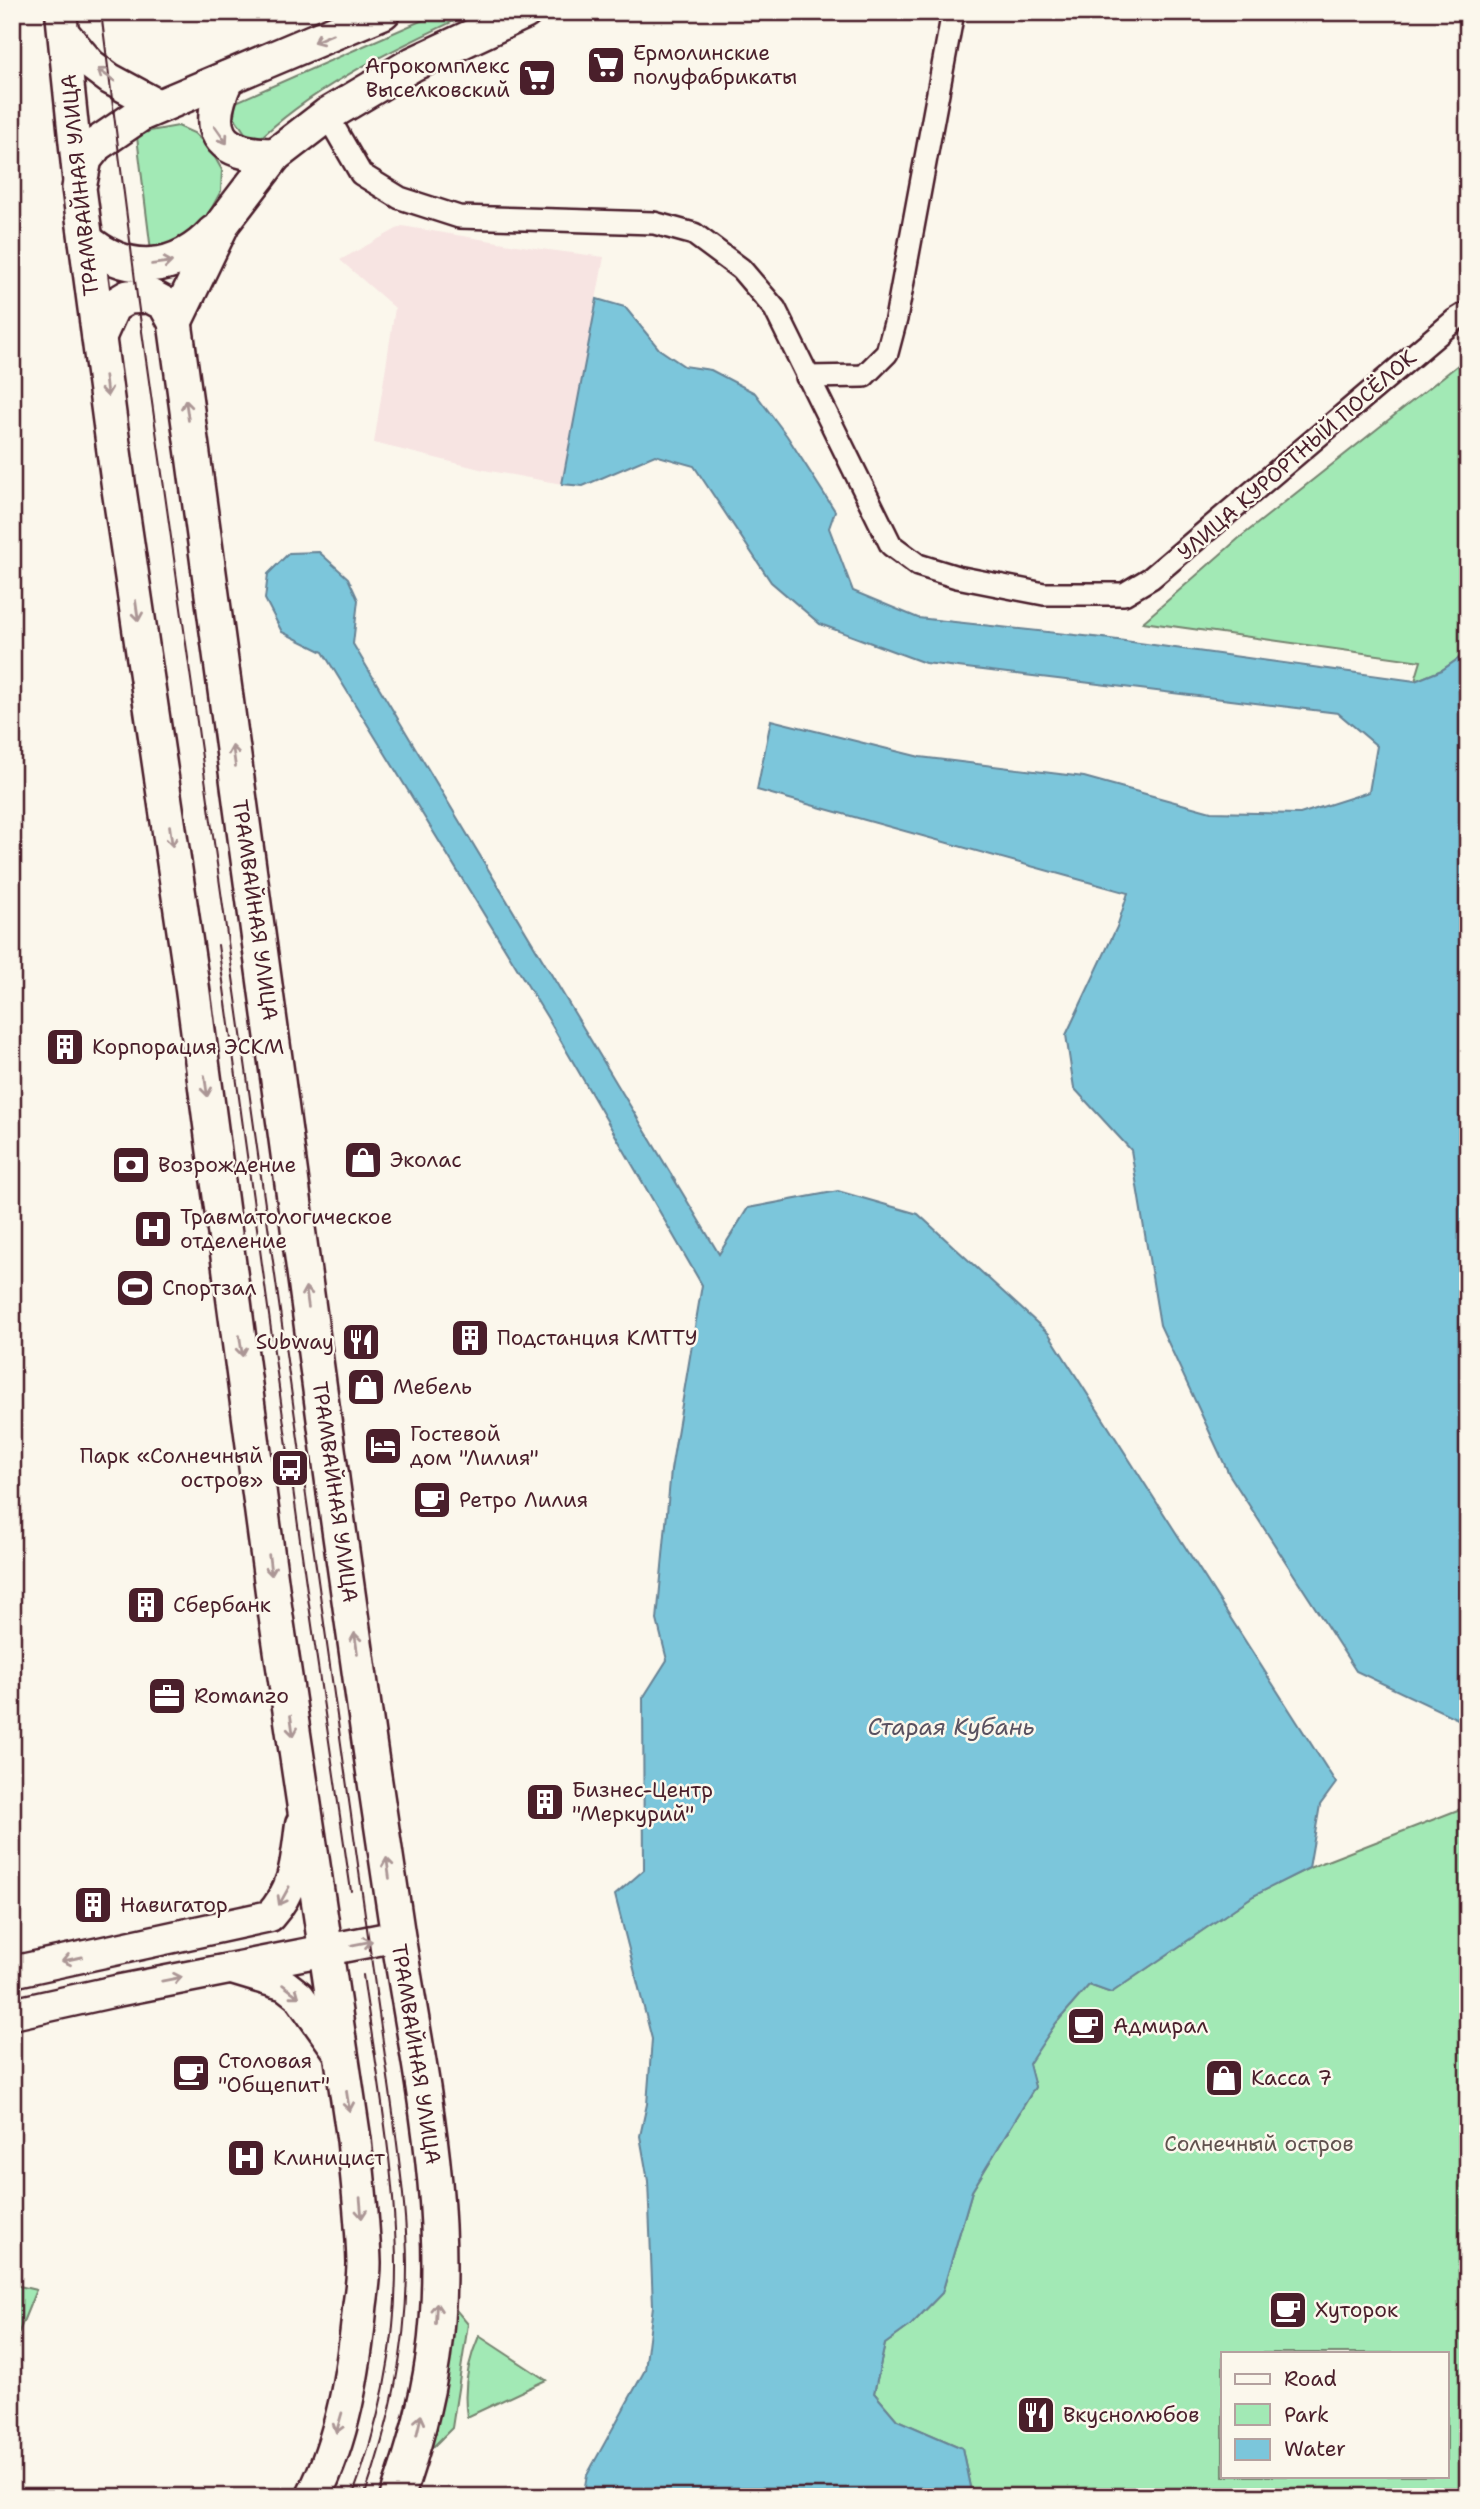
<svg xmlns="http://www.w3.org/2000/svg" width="1480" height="2509" viewBox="0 0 1480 2509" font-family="'Shantell Sans',sans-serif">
  <rect width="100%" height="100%" fill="#fbf7ec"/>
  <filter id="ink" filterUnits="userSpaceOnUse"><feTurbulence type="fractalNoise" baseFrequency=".0143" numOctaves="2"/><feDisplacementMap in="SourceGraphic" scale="14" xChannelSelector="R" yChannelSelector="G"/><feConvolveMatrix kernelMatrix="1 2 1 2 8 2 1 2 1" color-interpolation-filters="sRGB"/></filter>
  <g filter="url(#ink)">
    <path fill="#f7e4e2" d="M402 226 541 249 604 257 562 484 484 470 374 443 395 308 340 260Z"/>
    <g fill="#a2e9b5" stroke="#768470" stroke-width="2" fill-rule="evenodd">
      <path d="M441 12H473C395 49 315 84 253 145L227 106Z"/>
      <path d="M178 126 194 133 209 147 222 170 221 191 203 224 188 241 151 251 137 137 150 131Z"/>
      <path d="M1468 357V652L1442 670 1415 681 1421 661 1143 622 1238 539Z"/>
      <path d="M1468 1806V2497H972L962 2448 897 2420 874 2393 885 2344 911 2325 942 2293 972 2191 1035 2087 1028 2064 1056 2023 1089 1985 1111 1993 1253 1896 1309 1868ZM1223 2353H1447V2476H1223Z"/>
      <path d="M15 2285 36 2290 12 2349V2286Z"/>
      <path d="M452 2302 456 2310 468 2324 452 2428 425 2455Z"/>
      <path d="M479 2336 546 2380 467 2417C463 2390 468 2361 479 2336Z"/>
    </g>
    <g fill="#7bc6db" stroke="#678395" stroke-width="2">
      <path d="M597 299 625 307 659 349 684 366 711 370 755 393 787 436 835 511 829 528 853 591 918 618 1103 638 1415 681 1442 670 1468 652V1724L1356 1671 1229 1474 1160 1325 1131 1150 1074 1088 1066 1035 1117 927 1128 893 757 790 771 720 920 757 1084 777 1211 812 1300 814 1369 792 1377 746 1338 713 925 663 820 624 771 582 694 466 655 455 583 486 562 484Z"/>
      <path d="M319 552 348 578 358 600 353 644 719 1254 748 1208 838 1191 918 1214 1049 1334 1336 1783 1320 1805 1309 1868 1253 1896 1111 1993 1089 1985 1056 2023 1029 2064 1035 2087 972 2191 942 2293 911 2325 885 2344 874 2393 897 2420 962 2448 972 2497H583L587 2475 645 2370 653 2306 648 2181 640 2136 647 2104 652 2039 615 1895 644 1870 643 1698 667 1660 657 1620 671 1470 702 1285 547 1017 323 652 282 632 265 599 268 574 289 553Z"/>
    </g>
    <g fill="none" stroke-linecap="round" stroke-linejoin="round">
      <defs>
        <g id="street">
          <path d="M327 115 361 174 400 198 459 217 654 223 694 234 741 269 775 309 891 545 918 565 957 577 1044 594H1124L1151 578 1455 320 1468 312"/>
          <path d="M807 377 864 376 887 353 896 319 953 12"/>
        </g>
        <g id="secondary">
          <path d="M61 12 79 186"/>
          <path d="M64 33 90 64 110 79 158 105"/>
          <path d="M235 1970 285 1985 299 1996 341 2055"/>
          <path d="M12 1972 270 1916C296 1887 296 1861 301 1824"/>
          <path d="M12 2014 116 1991 398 1936"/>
        </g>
        <g id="primary">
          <path d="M227 78C203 130 216 155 275 155"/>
          <path d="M86 240C128 276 177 272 214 232"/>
          <path d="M175 322 223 223 275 155 327 115 413 64 525 12"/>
          <path d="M99 337 113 306 128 297 150 296 165 304 175 322C228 719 281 1117 337 1515 356 1653 376 1792 397 1930 419 2071 453 2215 433 2358 426 2405 413 2452 397 2497"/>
          <path d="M313 2497C343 2439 354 2370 360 2305 362 2291 364 2277 364 2263 363 2222 358 2181 354 2140L274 1603 191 978 119 489 79 188 85 159 97 144 141 114 383 12"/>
        </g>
      </defs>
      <use href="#street" stroke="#4a1f2b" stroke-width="26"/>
      <use href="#secondary" stroke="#4a1f2b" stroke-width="35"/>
      <use href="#primary" stroke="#4a1f2b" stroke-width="38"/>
      <use href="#street" stroke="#fbf7ec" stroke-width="21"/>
      <use href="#secondary" stroke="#fbf7ec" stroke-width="30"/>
      <use href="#primary" stroke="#fbf7ec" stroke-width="33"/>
      <g stroke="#4a1f2b" stroke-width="2">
        <path d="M101 12 137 296 394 2120C400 2168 407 2216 407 2265 407 2345 391 2422 364 2497"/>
        <path d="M218 945 308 1598 351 1891"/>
        <path d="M352 2497C380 2423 396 2346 396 2267 396 2172 376 2069 363 1975"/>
      </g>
    </g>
    <defs><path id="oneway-shaft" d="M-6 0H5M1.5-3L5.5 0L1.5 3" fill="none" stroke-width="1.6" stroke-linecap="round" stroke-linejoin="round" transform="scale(1.75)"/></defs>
    <g stroke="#ab9695">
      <use href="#oneway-shaft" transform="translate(323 38) rotate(157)"/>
      <use href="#oneway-shaft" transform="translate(106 75) rotate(-145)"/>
      <use href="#oneway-shaft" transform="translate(221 135) rotate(55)"/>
      <use href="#oneway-shaft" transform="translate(162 263) rotate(-8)"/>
      <use href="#oneway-shaft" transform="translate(106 386) rotate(83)"/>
      <use href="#oneway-shaft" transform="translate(187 410) rotate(-98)"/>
      <use href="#oneway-shaft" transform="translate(137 611) rotate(82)"/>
      <use href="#oneway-shaft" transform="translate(234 756) rotate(-98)"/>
      <use href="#oneway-shaft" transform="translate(171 836) rotate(82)"/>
      <use href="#oneway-shaft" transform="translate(206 1086) rotate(82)"/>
      <use href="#oneway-shaft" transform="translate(307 1297) rotate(-98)"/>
      <use href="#oneway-shaft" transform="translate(241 1346) rotate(82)"/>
      <use href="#oneway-shaft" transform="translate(270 1565) rotate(83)"/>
      <use href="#oneway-shaft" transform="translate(356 1643) rotate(-98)"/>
      <use href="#oneway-shaft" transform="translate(292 1726) rotate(82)"/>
      <use href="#oneway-shaft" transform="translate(388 1868) rotate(-98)"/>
      <use href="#oneway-shaft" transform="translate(284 1896) rotate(119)"/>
      <use href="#oneway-shaft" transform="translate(362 1943) rotate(-11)"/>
      <use href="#oneway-shaft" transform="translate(72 1959) rotate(168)"/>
      <use href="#oneway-shaft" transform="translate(172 1979) rotate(-11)"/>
      <use href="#oneway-shaft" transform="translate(291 1991) rotate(37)"/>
      <use href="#oneway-shaft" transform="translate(348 2101) rotate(81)"/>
      <use href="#oneway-shaft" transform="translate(361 2208) rotate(85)"/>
      <use href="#oneway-shaft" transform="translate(436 2313) rotate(-87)"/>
      <use href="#oneway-shaft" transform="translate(339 2423) rotate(106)"/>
      <use href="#oneway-shaft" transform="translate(419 2425) rotate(-77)"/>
    </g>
  </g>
  <defs>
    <symbol id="supermarket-square" viewBox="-11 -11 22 22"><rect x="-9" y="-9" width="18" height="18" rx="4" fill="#4a1f2b" stroke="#fbf7ec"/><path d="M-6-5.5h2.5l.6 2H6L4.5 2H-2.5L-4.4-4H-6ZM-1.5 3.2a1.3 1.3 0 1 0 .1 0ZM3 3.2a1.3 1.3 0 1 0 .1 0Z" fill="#fff"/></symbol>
    <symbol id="building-square" viewBox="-11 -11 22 22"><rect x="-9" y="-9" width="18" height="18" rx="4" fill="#4a1f2b" stroke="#fbf7ec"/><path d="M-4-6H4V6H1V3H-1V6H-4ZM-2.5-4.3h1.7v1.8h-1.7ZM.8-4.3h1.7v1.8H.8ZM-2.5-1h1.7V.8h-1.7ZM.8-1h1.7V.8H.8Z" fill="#fff"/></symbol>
    <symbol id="shop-square" viewBox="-11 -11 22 22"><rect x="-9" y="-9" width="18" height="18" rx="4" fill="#4a1f2b" stroke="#fbf7ec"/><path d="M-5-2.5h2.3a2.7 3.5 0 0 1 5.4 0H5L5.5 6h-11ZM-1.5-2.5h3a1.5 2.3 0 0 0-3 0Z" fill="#fff"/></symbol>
    <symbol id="bank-square" viewBox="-11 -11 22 22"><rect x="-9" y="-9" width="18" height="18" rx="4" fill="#4a1f2b" stroke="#fbf7ec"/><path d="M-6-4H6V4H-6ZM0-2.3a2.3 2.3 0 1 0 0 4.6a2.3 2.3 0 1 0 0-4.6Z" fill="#fff"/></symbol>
    <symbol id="hospital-square" viewBox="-11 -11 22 22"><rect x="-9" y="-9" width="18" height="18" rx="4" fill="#4a1f2b" stroke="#fbf7ec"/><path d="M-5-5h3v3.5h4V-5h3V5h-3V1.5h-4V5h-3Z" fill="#fff"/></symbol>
    <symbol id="stadium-square" viewBox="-11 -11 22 22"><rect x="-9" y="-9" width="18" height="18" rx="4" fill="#4a1f2b" stroke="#fbf7ec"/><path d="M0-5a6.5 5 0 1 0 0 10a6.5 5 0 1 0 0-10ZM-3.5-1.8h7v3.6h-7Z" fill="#fff"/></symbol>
    <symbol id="restaurant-square" viewBox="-11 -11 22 22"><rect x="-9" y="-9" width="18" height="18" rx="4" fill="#4a1f2b" stroke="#fbf7ec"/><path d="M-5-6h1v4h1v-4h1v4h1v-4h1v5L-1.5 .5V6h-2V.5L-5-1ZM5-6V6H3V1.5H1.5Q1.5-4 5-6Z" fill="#fff"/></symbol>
    <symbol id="hotel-square" viewBox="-11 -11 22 22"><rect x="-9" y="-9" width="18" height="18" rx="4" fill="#4a1f2b" stroke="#fbf7ec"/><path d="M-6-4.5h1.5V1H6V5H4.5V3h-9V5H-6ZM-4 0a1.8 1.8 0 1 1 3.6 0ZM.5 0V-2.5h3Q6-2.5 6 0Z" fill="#fff"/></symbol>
    <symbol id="bus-square" viewBox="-11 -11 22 22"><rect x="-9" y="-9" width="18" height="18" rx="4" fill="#4a1f2b" stroke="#fbf7ec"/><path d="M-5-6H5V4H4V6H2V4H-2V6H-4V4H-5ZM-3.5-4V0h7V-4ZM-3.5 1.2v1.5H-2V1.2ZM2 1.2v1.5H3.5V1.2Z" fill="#fff"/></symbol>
    <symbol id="cafe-square" viewBox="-11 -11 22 22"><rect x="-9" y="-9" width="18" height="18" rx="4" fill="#4a1f2b" stroke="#fbf7ec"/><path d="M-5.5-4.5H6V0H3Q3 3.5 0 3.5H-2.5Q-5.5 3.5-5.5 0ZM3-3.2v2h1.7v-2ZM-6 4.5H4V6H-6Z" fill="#fff"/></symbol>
    <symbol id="office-square" viewBox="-11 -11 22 22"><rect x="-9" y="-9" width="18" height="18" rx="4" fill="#4a1f2b" stroke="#fbf7ec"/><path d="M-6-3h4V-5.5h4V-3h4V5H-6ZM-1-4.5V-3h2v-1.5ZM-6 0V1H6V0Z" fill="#fff"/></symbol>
  </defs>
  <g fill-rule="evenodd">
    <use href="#supermarket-square" x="584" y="43" width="44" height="44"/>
    <use href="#supermarket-square" x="515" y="56" width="44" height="44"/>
    <use href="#building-square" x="43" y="1025" width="44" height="44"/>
    <use href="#shop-square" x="341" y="1138" width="44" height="44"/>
    <use href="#bank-square" x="109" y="1143" width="44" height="44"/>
    <use href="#hospital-square" x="131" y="1207" width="44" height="44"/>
    <use href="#stadium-square" x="113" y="1266" width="44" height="44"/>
    <use href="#building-square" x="448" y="1316" width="44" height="44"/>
    <use href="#restaurant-square" x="339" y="1320" width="44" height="44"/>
    <use href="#shop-square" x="344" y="1365" width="44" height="44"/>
    <use href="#hotel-square" x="361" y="1424" width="44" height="44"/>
    <use href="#bus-square" x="268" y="1446" width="44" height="44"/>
    <use href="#cafe-square" x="410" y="1478" width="44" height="44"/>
    <use href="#building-square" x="124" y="1583" width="44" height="44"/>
    <use href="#office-square" x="145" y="1674" width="44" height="44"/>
    <use href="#building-square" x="523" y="1780" width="44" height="44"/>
    <use href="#building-square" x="71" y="1883" width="44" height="44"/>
    <use href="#cafe-square" x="1064" y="2004" width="44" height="44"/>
    <use href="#cafe-square" x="169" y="2051" width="44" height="44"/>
    <use href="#shop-square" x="1202" y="2056" width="44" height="44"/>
    <use href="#hospital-square" x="224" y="2136" width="44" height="44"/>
    <use href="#cafe-square" x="1266" y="2288" width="44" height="44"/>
    <use href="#restaurant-square" x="1014" y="2393" width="44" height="44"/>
  </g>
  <g text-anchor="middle" stroke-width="5" stroke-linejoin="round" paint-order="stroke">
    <g font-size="21" fill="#4a1f2b" stroke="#fbf7ec" text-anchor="start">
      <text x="633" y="60">Ермолинские<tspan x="633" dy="24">полуфабрикаты</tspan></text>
      <text x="510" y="73" text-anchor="end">Агрокомплекс<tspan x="510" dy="24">Выселковский</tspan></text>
      <text x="92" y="1054">Корпорация ЭСКМ</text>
      <text x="390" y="1167">Эколас</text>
      <text x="158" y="1172">Возрождение</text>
      <text x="180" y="1224">Травматологическое<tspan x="180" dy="24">отделение</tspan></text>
      <text x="162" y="1295">Спортзал</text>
      <text x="497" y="1345">Подстанция КМТТУ</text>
      <text x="334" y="1349" text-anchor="end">Subway</text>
      <text x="393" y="1394">Мебель</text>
      <text x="410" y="1441">Гостевой<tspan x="410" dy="24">дом "Лилия"</tspan></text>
      <text x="263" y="1463" text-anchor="end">Парк «Солнечный<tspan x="263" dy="24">остров»</tspan></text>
      <text x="459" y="1507">Ретро Лилия</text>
      <text x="173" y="1612">Сбербанк</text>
      <text x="194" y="1703">Romanzo</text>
      <text x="572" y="1797">Бизнес-Центр<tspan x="572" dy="24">"Меркурий"</tspan></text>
      <text x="120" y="1912">Навигатор</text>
      <text x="1113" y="2033">Адмирал</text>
      <text x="218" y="2068">Столовая<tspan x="218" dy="24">"Общепит"</tspan></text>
      <text x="1251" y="2085">Касса 7</text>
      <text x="273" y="2165">Клиницист</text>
      <text x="1315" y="2317">Хуторок</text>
      <text x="1063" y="2422">Вкуснолюбов</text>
    </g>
    <g font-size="21" fill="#4a1f2b" stroke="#fbf7ec">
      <text transform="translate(80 185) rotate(-96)" y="7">ТРАМВАЙНАЯ УЛИЦА</text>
      <text transform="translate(1297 455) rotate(-41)" y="7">УЛИЦА КУРОРТНЫЙ ПОСЁЛОК</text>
      <text transform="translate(255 910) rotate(82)" y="7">ТРАМВАЙНАЯ УЛИЦА</text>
      <text transform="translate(335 1492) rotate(82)" y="7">ТРАМВАЙНАЯ УЛИЦА</text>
      <text transform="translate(416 2054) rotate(81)" y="7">ТРАМВАЙНАЯ УЛИЦА</text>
    </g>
    <g font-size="21" fill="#60524e" stroke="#fbf7ec">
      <text x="1259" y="2151">Солнечный остров</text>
    </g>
    <g font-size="23" font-style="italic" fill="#595160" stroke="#fbf7ec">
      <text x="951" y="1735">Старая Кубань</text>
    </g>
  </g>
  <rect width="1480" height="2509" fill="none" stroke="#fbf7ec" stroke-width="42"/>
  <rect x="21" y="21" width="1438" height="2467" fill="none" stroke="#4a1f2b" stroke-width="2.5" filter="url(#ink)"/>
  <rect x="1221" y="2352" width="228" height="126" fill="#fbf7ec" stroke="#b4a19f" stroke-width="2"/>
  <rect x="1235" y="2374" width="35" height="10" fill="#fbf7ec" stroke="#b4a19f" stroke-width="2"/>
  <text x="1284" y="2386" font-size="21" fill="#4a1f2b">Road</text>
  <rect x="1235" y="2404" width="35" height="21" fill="#a2e9b5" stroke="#b4a19f" stroke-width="2"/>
  <text x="1284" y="2422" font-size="21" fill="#4a1f2b">Park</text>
  <rect x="1235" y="2439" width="35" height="21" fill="#7bc6db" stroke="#b4a19f" stroke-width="2"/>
  <text x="1284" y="2456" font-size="21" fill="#4a1f2b">Water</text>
</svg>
